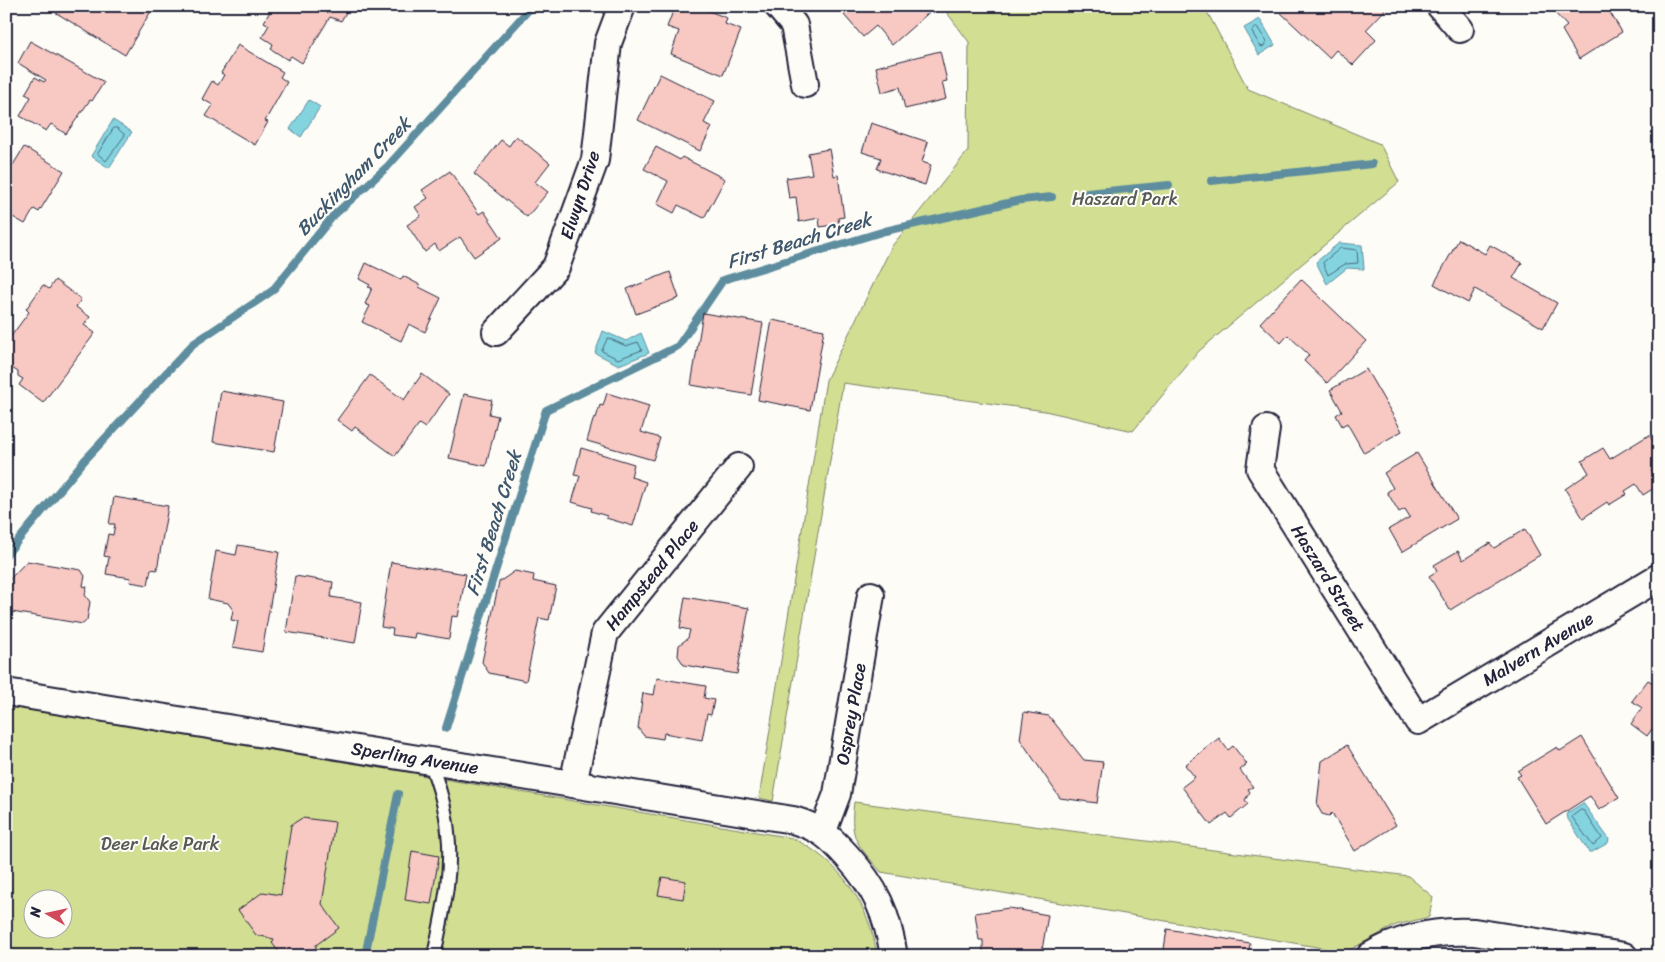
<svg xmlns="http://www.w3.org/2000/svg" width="1665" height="962" viewBox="0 0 1665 962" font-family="Sriracha,sans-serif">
  <rect width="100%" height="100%" fill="#fdfcf7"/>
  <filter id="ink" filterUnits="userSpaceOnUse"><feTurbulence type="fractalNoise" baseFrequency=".02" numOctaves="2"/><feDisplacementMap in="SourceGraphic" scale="10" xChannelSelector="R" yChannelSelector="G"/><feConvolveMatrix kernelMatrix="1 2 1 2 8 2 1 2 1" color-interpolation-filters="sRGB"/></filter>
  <g filter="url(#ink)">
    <g fill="#d2df92" stroke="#7a8066" fill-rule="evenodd">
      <path d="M942 6H1204L1248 89 1380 144 1399 182 1199 351 1133 431 1045 411 843 383 773 801 759 798 826 380 892 246 968 151 969 42Z"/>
      <path d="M6 706 387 769 402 764 420 775 792 838C839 860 870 904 877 956H6ZM32 900H62V930H32Z"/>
      <path d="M854 802 1408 876 1433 897 1429 917 1396 925 1346 952 881 872C858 844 849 841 854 802Z"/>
    </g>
    <g fill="#84d4e0" stroke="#5d8d9e">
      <path d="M1260 19 1275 45 1259 55 1244 28Z"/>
      <path d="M309 100 320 107 301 137 290 129Z"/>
      <path d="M113 120 132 132 109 168 91 156Z"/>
      <path d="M1339 243 1362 245 1364 269 1347 268 1327 284 1316 262Z"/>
      <path d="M603 331 626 341 641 333 649 353 619 365 595 353Z"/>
      <path d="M1583 803 1609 839 1608 843 1592 852H1589L1566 816 1567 813Z"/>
    </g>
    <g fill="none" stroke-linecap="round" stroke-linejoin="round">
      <g stroke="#49697d" stroke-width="1">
        <path d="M1257 27 1267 42 1263 47 1260 46 1252 32Z"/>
        <path d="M114 128H117L125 135 106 161 98 154Z"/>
        <path d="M1341 248 1357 250 1358 263 1345 264 1328 275 1323 263Z"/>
        <path d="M608 338 626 346 638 342 642 350 618 359 602 351Z"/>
        <path d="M1581 810 1584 811 1602 838 1593 846 1572 817Z"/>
      </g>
      <g stroke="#5d8d9e" stroke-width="8">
        <path d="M1211 181 1372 164"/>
        <path d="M1087 193 1169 185"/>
        <path d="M6 555 84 461 193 344 272 291 333 216 388 166 532 6"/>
        <path d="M446 728 546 410 678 346 723 280 885 231 1021 200 1052 197"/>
        <path d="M365 956 398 794"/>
      </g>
    </g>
    <g fill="#f8c8c3" stroke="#22223b">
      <path d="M45 6H154L125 55Z"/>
      <path d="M273 6H348V9L341 21 330 17 302 63 291 56 288 60 271 49 273 44 262 37 269 25 264 22Z"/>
      <path d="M675 6H696L727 18 725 24 741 30 723 75 671 54 679 31 667 27Z"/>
      <path d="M854 6H930L933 9 892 45 876 26 863 37 844 15Z"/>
      <path d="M1287 6H1381L1385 10 1366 30 1376 40 1353 65 1336 50 1329 58 1281 13Z"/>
      <path d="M1548 6H1606L1622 32 1579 59 1562 30 1567 26 1555 13V7L1550 10Z"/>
      <path d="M30 41 104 82 92 101 90 100 66 134 51 124 46 131 20 116 31 97 25 94 35 77 44 82 46 80 18 63Z"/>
      <path d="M238 45 283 72 280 77 287 82 265 121 268 122 255 145 206 116 213 105 202 99 212 81 218 85 224 75 221 73Z"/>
      <path d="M940 51 947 81 942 82 946 99 905 109 900 87 882 92 876 67Z"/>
      <path d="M660 74 715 101 704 123 712 127 700 151 638 120Z"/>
      <path d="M871 123 928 142 922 162 931 165 925 185 877 169 881 158 862 152Z"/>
      <path d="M516 136 550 163 535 182 548 192 527 217 474 174 501 140 509 146Z"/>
      <path d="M24 147 64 171 39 212 34 209 25 224 6 213V168L9 163 13 165Z"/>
      <path d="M656 147 680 160 682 157 725 179 704 218 678 205 674 213 657 204 668 181 644 169Z"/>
      <path d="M829 149 834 176 838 175 844 217 838 218 839 224 820 227 819 218 799 222 796 197 789 198 786 178 812 174 808 153Z"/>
      <path d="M450 171 479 214 484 211 502 238 474 257 460 237 439 251 435 244 425 252 407 225 421 216 415 207 428 198 422 190Z"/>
      <path d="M1459 239 1485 254 1490 245 1522 263 1513 278 1557 303 1543 328 1475 289 1468 303 1434 284Z"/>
      <path d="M366 263 401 280 403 276 420 285 419 287 441 298 425 332 409 324 401 341 362 322 370 306 365 304 372 288 368 287 370 285 359 279Z"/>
      <path d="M670 272 679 298 636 314 627 289Z"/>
      <path d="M1301 279 1366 341 1327 383 1304 361 1309 355 1288 335 1281 343 1260 323Z"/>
      <path d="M55 280 81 299 76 307 90 317 84 325 95 333 43 403 19 385 23 379 18 376V372L6 364V343L29 312 26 309 43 285 49 289Z"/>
      <path d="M703 313 763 323 751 395 691 385Z"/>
      <path d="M772 320 824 330 810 410 758 400Z"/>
      <path d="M1366 369 1402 431 1364 453 1347 423 1342 426 1336 415 1342 411 1330 390Z"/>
      <path d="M422 374 449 394 425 428 419 424 395 456 355 427 352 431 337 420 370 375 404 400Z"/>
      <path d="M221 391 283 402 274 452 213 442Z"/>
      <path d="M607 393 649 406 641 432 660 438 653 460 587 441 594 417 596 418 600 405 603 406Z"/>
      <path d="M464 394 492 400 489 414 498 416 486 466 449 458Z"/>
      <path d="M1649 435 1659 450V465L1651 470 1659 485 1643 495 1636 484 1625 491 1627 494 1609 505 1607 502 1583 518 1565 489 1589 473 1582 461 1603 448 1610 459Z"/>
      <path d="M581 448 634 464 631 477 646 482 633 526 606 518 607 516 591 511 592 508 572 502 580 476 574 475Z"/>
      <path d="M1417 453 1457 519 1402 552 1389 529 1410 517 1405 509 1399 512 1387 492 1393 488 1384 473Z"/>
      <path d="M114 497 168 506 157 570 151 569 148 585 130 582 131 578 106 574 109 557 104 556 108 534 113 535 115 524H109Z"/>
      <path d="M1525 529 1540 555 1450 610 1429 576 1437 571 1434 565 1458 551 1463 560 1490 543 1494 548Z"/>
      <path d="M238 545 279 552 262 652 233 647 238 621 231 620 233 610 228 603 208 599 216 551 236 555Z"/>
      <path d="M27 561 81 570 85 576 83 586 87 587 85 595 90 602 87 620 83 624 6 611V583Z"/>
      <path d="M391 562 466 574 458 617 452 616 449 639 415 633 414 638 392 635 393 629 381 627Z"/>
      <path d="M515 571 534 575 533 581 556 586 549 620 539 618 526 681 489 673 482 662 499 582Z"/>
      <path d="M295 576 333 582 331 597 362 602 355 643 286 632Z"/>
      <path d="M685 597 749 608 737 674 684 665 678 656 679 645 688 638 690 630 680 628Z"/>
      <path d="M657 678 706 686 704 698 714 700 711 715 707 714 702 740 664 733 663 739 644 736 638 728 643 693 654 695Z"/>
      <path d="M1648 680 1659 686V734L1652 729 1647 736 1631 724 1642 708 1632 701Z"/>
      <path d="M1024 712 1049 716 1084 760 1103 762 1097 803 1060 798 1020 739Z"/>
      <path d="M1582 737 1619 798 1599 810 1590 796 1546 824 1517 777 1521 775 1518 771 1557 747 1560 751Z"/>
      <path d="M1219 738 1228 750 1233 746 1247 764 1240 770 1253 787 1248 789 1250 792 1245 800 1248 804 1231 818 1227 813 1211 825 1182 787 1195 777 1185 765Z"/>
      <path d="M1347 745 1396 825 1355 851 1332 813 1329 816 1322 814 1317 805 1322 761Z"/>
      <path d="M302 818 335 822 322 904 339 928 316 945V948L306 956H282L272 943 274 939 256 935 238 910 263 892 281 895 291 825Z"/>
      <path d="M412 851 439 856 431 904 405 900Z"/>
      <path d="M662 877 686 881 683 899 658 895Z"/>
      <path d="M1009 908 1048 915 1041 956H983V940H979L975 913Z"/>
      <path d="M1167 929 1250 943 1248 956H1163Z"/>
    </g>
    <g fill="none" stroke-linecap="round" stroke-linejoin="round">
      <defs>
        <path id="service" d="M430 761C438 784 446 808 448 832 453 873 442 916 434 956"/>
        <g id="minor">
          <path d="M778 6 794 25 805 84"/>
          <path d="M1440 6 1460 29"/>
          <path d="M496 332 556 267 595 160 608 43 622 6"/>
          <path d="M1266 429 1260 469 1418 721 1659 577"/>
          <path d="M6 692 793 820C820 828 829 836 847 856 876 888 887 913 894 956"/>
          <path d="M573 784 605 633 739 467"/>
          <path d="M823 831 837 794 871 595"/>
          <path d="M1370 956C1401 937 1438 930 1474 932L1624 956"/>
        </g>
      </defs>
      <use href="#service" stroke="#22223b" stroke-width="16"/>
      <use href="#minor" stroke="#22223b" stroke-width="30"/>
      <use href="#service" stroke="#fdfcf7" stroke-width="12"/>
      <use href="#minor" stroke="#fdfcf7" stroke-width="26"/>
    </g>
  </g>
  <g text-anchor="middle" stroke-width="4" stroke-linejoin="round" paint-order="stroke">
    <g font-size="18" fill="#22223b" stroke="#fdfcf7">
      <text transform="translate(580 195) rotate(-72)" y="6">Elwyn Drive</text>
      <text transform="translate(652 575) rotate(-51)" y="6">Hampstead Place</text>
      <text transform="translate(1328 578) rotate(58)" y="6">Haszard Street</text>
      <text transform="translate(1538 649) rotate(-31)" y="6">Malvern Avenue</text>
      <text transform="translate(851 714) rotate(-80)" y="6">Osprey Place</text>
      <text transform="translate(415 758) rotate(9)" y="6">Sperling Avenue</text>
    </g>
    <g font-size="18" fill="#575b55" stroke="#fdfcf7">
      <text x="1125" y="205">Haszard Park</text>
      <text x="160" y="850">Deer Lake Park</text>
    </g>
    <g font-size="19" font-style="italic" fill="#3f576d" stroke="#fdfcf7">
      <text transform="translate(353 176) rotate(-46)" y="7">Buckingham Creek</text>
      <text transform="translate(799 240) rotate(-17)" y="7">First Beach Creek</text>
      <text transform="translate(493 523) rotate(-73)" y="7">First Beach Creek</text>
    </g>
  </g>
  <rect width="1665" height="962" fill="none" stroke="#fdfcf7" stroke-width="25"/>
  <rect x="12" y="12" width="1640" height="937" fill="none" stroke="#22223b" stroke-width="2" filter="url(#ink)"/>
  <g transform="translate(48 914) rotate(279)"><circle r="24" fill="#fdfcf7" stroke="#a5a5ac"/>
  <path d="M0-4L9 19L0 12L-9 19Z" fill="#d1495b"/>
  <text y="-8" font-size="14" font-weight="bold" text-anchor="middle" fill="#22223b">N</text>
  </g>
</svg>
